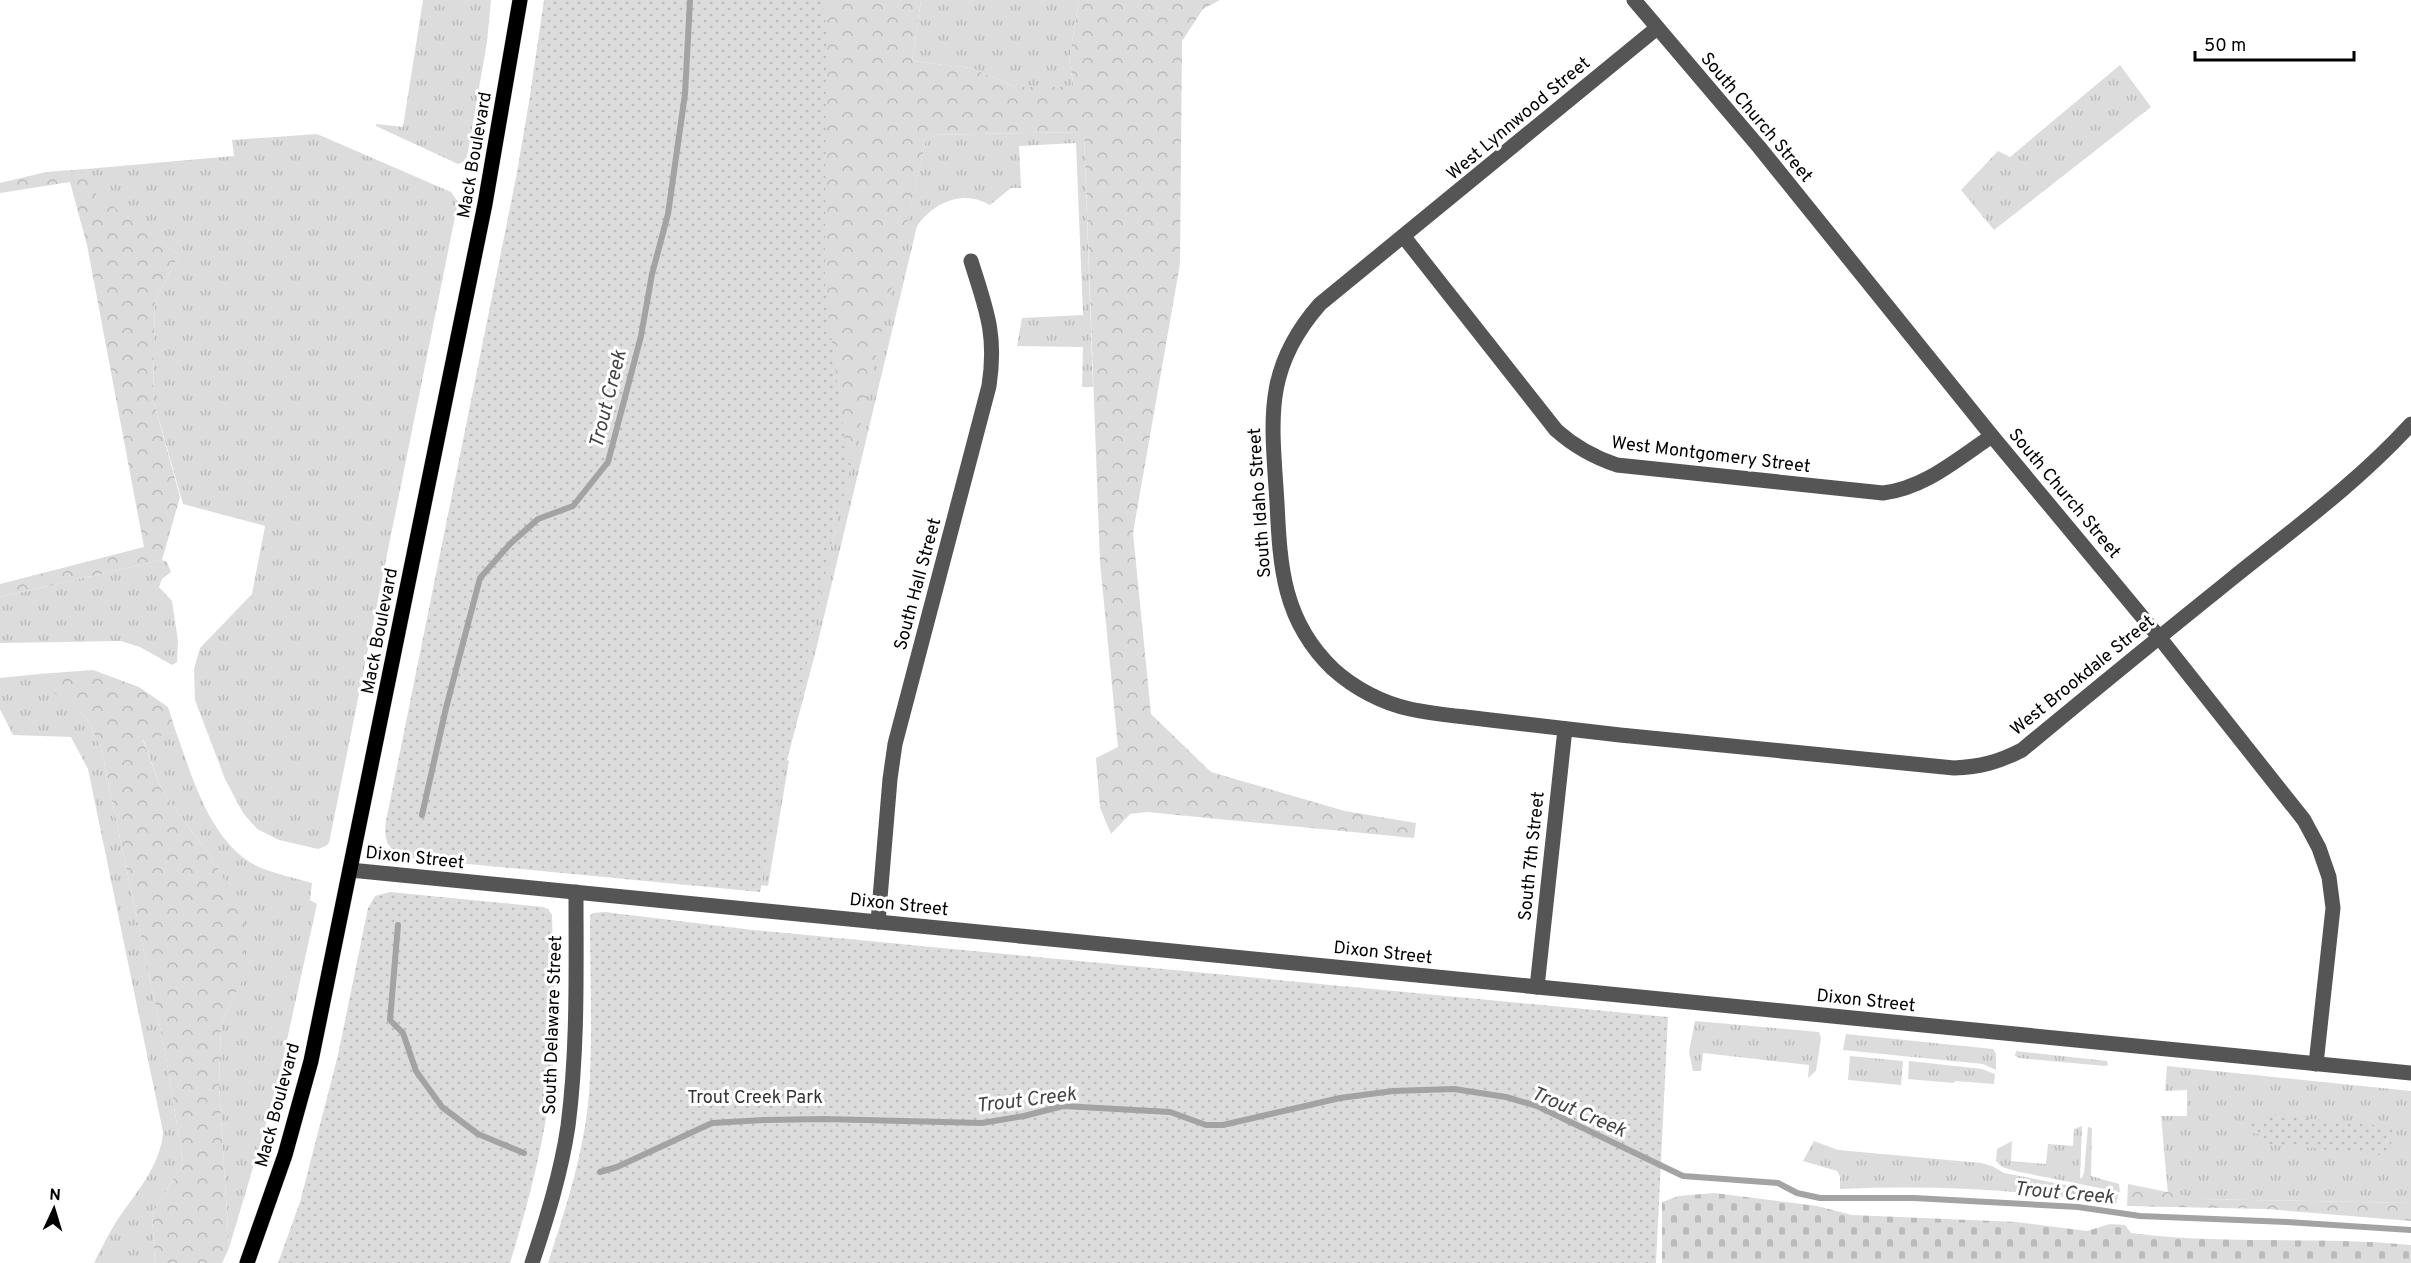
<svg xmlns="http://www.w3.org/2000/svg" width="2411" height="1263" viewBox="0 0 2411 1263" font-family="Overpass,sans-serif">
  <defs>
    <pattern id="grass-tufts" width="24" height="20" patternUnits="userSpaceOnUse" patternTransform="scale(1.5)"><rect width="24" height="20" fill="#dcdcdc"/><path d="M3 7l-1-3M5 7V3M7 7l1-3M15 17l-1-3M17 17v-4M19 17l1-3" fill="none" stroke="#bbb"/></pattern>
    <pattern id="forest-crowns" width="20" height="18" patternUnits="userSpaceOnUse" patternTransform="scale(1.5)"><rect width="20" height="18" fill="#dcdcdc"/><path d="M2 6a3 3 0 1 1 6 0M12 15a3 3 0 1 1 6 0" fill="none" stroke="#bbb"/></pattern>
    <pattern id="cemetery-stones" width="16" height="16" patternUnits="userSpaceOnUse" patternTransform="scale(1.5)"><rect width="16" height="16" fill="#dcdcdc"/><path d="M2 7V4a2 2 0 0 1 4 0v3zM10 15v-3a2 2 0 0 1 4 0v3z" fill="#bbb"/></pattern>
    <pattern id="park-dots" width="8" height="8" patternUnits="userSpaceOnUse" patternTransform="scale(1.5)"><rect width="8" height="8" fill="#dcdcdc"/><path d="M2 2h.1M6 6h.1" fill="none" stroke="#bbb" stroke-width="1.8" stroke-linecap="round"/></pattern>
  </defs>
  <rect width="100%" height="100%" fill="#fff"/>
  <g fill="url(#grass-tufts)">
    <path d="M423 0H491L487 42 467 157 463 162 458 164 376 126V124L403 127Z"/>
    <path d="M921 0H1079L1069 60 1074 87H1016L971 68 912 61Z"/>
    <path d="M2120 65 2151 107 1994 230 1961 190 1998 151 2010 157Z"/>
    <path d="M1084 132 1093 387H1082L1083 347 1017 346 1022 318 1083 315 1076 143 1019 146 1021 188H1011L990 205C963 189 934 202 917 226L816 650 787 760 789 761 768 886 715 880 831 546 927 135Z"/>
    <path d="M317 134 451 192 458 202 329 843 326 846 318 849 279 840 257 829 243 813 225 779 195 700 194 669 200 648 252 594 265 526 183 504 153 399 155 300 179 255 90 190 86 169 234 156 232 140Z"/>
    <path d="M162 560 167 562 171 572 162 579 159 587 172 601 178 641 177 662 172 665 140 647 121 641 0 643V597Z"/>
    <path d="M39 674 55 693 86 717 101 748 165 1051 183 1163 152 1214 155 1263H94C101 1249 108 1235 116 1222 134 1195 161 1166 163 1132L88 769 71 737 13 735 0 709V678Z"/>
    <path d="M176 732C193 778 210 844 259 867 275 874 295 878 312 883L310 900 317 904 275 1094 229 1248 219 1085 221 1025 245 974 213 860 162 791 143 739Z"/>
    <path d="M1695 1021 1819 1032 1821 1038 1816 1071 1808 1078 1809 1065 1703 1053 1701 1071H1693L1689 1052Z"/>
    <path d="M1846 1034 1993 1049 1996 1054V1070L1983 1064 1843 1050Z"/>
    <path d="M2016 1051 2107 1061 2108 1065 2105 1066 2019 1058 2015 1056Z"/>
    <path d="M1850 1056 1903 1061 1901 1085 1848 1080Z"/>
    <path d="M1909 1061 1982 1069 1995 1074 1994 1084 1955 1081 1954 1083 1908 1079Z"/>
    <path d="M2167 1066 2411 1091V1203L2202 1199 2168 1194 2161 1116H2187V1090L2165 1091Z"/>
    <path d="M2082 1126 2080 1178H2082L2084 1173 2088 1127 2092 1128 2091 1176 2119 1184 2120 1192 2015 1171 2002 1167 1996 1161 1997 1149 2012 1141 2011 1161 2046 1164 2048 1144 2073 1146 2074 1129Z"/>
    <path d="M1814 1141 1838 1150 1981 1163 1992 1166 2004 1173 2118 1195 2116 1205C2025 1189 1932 1185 1840 1189V1176L1837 1171 1803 1161Z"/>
  </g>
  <g fill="url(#forest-crowns)">
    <path d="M811 0H921L912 61 971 68 1016 87H1074L1069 60 1079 0H1220L1203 9 1182 41 1180 264 1133 533 1151 714 1211 772 1345 811 1416 823 1414 838 1147 812 1130 814 1111 834 1100 808 1096 758 1118 747 1100 562 1084 132 927 135 849 474 821 296Z"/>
    <path d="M86 169 91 190 179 255 155 300 153 399 180 497 162 560 0 597V584L144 547 87 245 70 182 0 193V183L46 172Z"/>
    <path d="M93 670 139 687 168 707 176 732 143 740 162 791 213 860 245 916V974L221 1025 219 1085 229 1248 222 1263H155L152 1214 183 1163 165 1051 101 748 86 717 54 693 39 674Z"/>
    <path d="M2128 1184 2202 1199 2411 1203V1221L2266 1209 2127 1206Z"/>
  </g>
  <path fill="url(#cemetery-stones)" d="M1714 1193 1817 1206 1852 1215 2017 1222 2087 1231 2110 1224 2125 1225 2131 1233C2225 1245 2318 1236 2411 1245V1263H1662V1202L1679 1196Z"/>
  <g fill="url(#park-dots)">
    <path d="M544 0H823L826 25 825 289 849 474 831 546 760 892 416 859C393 855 382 846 386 821L516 178 529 102Z"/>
    <path d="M390 892 543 907 548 909 552 915C553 969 557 1023 552 1076 545 1140 529 1201 510 1263H278L300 1202 338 1055 368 908 375 896Z"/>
    <path d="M605 912 753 930 1668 1017 1656 1263H548C566 1208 584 1152 589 1094 593 1035 590 975 590 916L593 913Z"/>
    <path d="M2262 1114 2393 1127 2390 1156 2260 1143V1134L2250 1133 2251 1123 2261 1124Z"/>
  </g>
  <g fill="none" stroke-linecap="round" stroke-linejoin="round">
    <g stroke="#a3a3a3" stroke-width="6">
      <path d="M422 815 446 708 480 578 510 544 538 519 573 506 608 462 641 336 652 274 668 214 685 94 690 0"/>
      <path d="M398 925 390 1020 403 1033 416 1071 442 1107 478 1134 524 1153"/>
      <path d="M600 1172 617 1167 712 1123 764 1120 824 1119 982 1123 1024 1116 1063 1106 1170 1112 1206 1125H1223L1340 1098 1393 1091 1454 1089 1506 1097 1537 1106 1683 1176 1778 1183 1797 1193 1820 1198H1914L2078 1207 2140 1216 2287 1222 2411 1230"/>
    </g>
    <defs>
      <path id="major" d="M247 1263 285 1155 311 1061 485 204 520 0"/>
    </defs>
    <use href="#major" stroke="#dbdbdb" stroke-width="16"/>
    <g stroke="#555" stroke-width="15">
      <path d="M1634 0 1759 147 1992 436 2159 637 2304 820 2319 848 2329 877 2333 908 2316 1064"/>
      <path d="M1657 28 1320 304C1262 370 1272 421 1277 503 1280 567 1283 621 1333 669 1354 688 1382 703 1410 709 1433 714 1458 716 1482 719 1528 724 1574 730 1620 735 1732 746 1843 757 1954 768 1980 767 1999 762 2022 750 2092 692 2163 634 2234 577 2295 528 2358 482 2411 424"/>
      <path d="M1404 237 1556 430C1575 447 1593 457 1617 465L1883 493C1925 488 1957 459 1992 436"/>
      <path d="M350 870 2411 1073"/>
      <path d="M878 922 890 779 895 744 989 386C997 334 986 309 971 261"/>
      <path d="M1537 987 1565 729"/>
      <path d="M532 1263C547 1218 561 1173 568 1126 578 1048 576 970 576 892"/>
    </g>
    <use href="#major" stroke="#000" stroke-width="15"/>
  </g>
  <g text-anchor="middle" stroke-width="6" stroke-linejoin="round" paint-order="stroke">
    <g font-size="18" fill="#000" stroke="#fff">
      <text transform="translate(1757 117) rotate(50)" y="6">South Church Street</text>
      <text transform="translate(1518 118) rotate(-40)" y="6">West Lynnwood Street</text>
      <text transform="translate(474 155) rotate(-80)" y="6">Mack Boulevard</text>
      <text transform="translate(1711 454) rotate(7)" y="6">West Montgomery Street</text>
      <text transform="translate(2065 493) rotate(50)" y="6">South Church Street</text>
      <text transform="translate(1259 503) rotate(-94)" y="6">South Idaho Street</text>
      <text transform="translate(917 584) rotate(-75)" y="6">South Hall Street</text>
      <text transform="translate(379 631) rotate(-79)" y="6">Mack Boulevard</text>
      <text transform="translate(2082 675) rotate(-39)" y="6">West Brookdale Street</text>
      <text transform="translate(1531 856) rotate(-84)" y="6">South 7th Street</text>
      <text transform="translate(415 857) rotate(6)" y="6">Dixon Street</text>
      <text transform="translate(899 904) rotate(6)" y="6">Dixon Street</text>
      <text transform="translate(1383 952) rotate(6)" y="6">Dixon Street</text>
      <text transform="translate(1866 1000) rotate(6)" y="6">Dixon Street</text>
      <text transform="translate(552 1025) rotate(-88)" y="6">South Delaware Street</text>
      <text transform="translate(277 1105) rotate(-75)" y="6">Mack Boulevard</text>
    </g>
    <g font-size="18" fill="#333" stroke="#fff">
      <text x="755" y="1103">Trout Creek Park</text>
    </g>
    <g font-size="20" font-style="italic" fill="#444" stroke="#fff">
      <text transform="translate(607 399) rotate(-76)" y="7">Trout Creek</text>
      <text transform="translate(1026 1099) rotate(-7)" y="7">Trout Creek</text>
      <text transform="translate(1579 1111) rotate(23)" y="7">Trout Creek</text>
      <text transform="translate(2064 1192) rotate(5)" y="7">Trout Creek</text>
    </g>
  </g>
  <g transform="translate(54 1209) rotate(4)" stroke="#ffffff" stroke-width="4.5" paint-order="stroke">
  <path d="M0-4.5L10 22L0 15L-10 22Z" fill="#000000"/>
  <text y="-9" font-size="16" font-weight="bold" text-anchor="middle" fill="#000000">N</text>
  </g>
  <path d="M2195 51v9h159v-9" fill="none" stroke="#000000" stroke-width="3"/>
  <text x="2204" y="51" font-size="18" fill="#000000" stroke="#ffffff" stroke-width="4.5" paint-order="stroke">50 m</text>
</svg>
